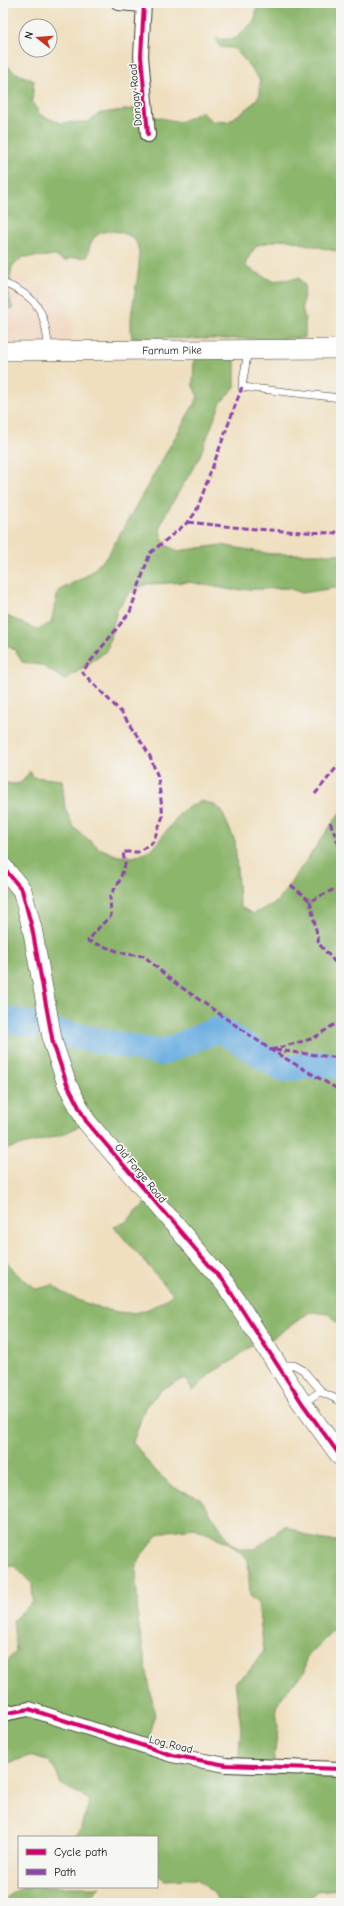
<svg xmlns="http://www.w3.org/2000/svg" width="344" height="1906" viewBox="0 0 344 1906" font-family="'Comic Neue',sans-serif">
  <rect width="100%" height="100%" fill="#f6f6f2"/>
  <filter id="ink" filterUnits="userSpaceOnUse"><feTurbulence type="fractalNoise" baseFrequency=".025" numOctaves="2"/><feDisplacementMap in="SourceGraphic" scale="8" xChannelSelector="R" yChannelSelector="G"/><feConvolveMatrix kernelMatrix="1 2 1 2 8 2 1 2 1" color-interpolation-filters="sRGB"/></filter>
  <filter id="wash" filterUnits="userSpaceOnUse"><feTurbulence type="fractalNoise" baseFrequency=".012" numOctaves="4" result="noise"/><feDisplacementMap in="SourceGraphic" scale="16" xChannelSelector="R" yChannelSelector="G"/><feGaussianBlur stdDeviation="0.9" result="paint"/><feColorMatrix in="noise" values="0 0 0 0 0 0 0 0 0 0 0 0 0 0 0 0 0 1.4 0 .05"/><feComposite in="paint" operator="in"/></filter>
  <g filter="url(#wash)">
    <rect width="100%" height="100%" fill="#efdfbf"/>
    <path fill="#f1d5bd" d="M11 276 49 288 67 303 72 321V349L3 350V307L12 309 8 294Z"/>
    <g fill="#8cb66c" stroke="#546944" fill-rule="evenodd">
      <path d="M257 3H341V249L335 251 284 239 257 245 246 261V267L273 281 299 278 305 286 302 307 305 320V338L213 339 132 338C131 332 131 326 131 320 132 299 144 262 137 244 133 232 106 227 97 235 90 240 89 249 87 257L70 258 65 261 55 256 23 257 12 266 8 294 13 309 3 307V69L9 67 14 72 34 81 32 102 40 115 60 123 88 122 100 113 141 108 147 115 180 122 201 112 212 121 228 122 252 105 260 94V80L243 58 233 48 220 47 215 39H235L255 20Z"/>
      <path d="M194 358H235V387L221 402 199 458 162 520 160 531 165 545 178 551 221 545 271 554H341V587L302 593 288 588 232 590 189 582 147 584 130 592 117 609 107 651 65 680 41 665 22 662 16 651 3 643V614L37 630 51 623 58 591 88 575 108 555 198 397 193 386Z"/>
      <path d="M30 771 33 777 62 780 65 808 74 828 99 848 118 856 134 857 153 848 182 811 200 801 213 804 221 810 235 841 239 900 241 907 253 914 277 902 341 811V1327L329 1314 310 1312 264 1344 257 1341 232 1361 211 1373 193 1391 185 1378 162 1389 145 1407 133 1442 153 1469 175 1488 200 1498 230 1542 240 1549H255L286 1525C305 1537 319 1541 341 1541V1627L331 1633 306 1658 304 1673 286 1691 276 1707 278 1729 273 1765 341 1768V1889L316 1891 307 1903H219L217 1896 197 1879 165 1880 157 1875V1837H74L80 1830 90 1800 61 1784 55 1769 48 1761 29 1756 3 1765V1666L16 1651 13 1620 33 1602 32 1584 15 1566 3 1567V1257L19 1276 37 1289 53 1285C66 1299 113 1314 131 1313 148 1312 160 1303 173 1294L114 1227 126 1222 150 1199 87 1123 61 1135 3 1150V782C20 786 20 785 30 771ZM195 1528 229 1543 248 1559 250 1597 258 1603 264 1651 247 1674 235 1681 241 1728 238 1763 147 1746 155 1716 138 1622 136 1570 139 1558 158 1535 168 1531Z"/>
      <path d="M22 1887H100L92 1895 88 1903H4L8 1896Z"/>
    </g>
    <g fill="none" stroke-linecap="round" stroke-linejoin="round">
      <g stroke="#6baee0" stroke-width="26">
        <path d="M3 1019 33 1025"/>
        <path d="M61 1033 161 1053 219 1029 283 1069 323 1064 341 1067"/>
      </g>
    </g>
  </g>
  <g filter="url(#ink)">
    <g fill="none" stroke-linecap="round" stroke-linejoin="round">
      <defs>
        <g id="lane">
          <path d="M3 283C41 298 44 312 49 350"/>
          <path d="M248 350 242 387 341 398"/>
          <path d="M281 1365H294L303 1370 323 1393 341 1401"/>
          <path d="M303 1403 321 1391"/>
        </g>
        <g id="street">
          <path d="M119 3 143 5"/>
          <path d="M144 3 141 56 148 135"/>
          <path d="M3 1714 29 1709 172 1755 226 1765 341 1769"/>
        </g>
        <g id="secondary">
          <path id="s1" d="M3 351 341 349"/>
          <path d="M3 867 22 890 32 928 53 1043 67 1084 86 1121 226 1285 302 1403 341 1457"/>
        </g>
      </defs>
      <use href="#lane" stroke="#3c3934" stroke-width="8"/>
      <use href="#street" stroke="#3c3934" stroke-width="16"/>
      <use href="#secondary" stroke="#3c3934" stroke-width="20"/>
      <use href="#lane" stroke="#fff" stroke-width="7"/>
      <use href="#street" stroke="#fff" stroke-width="14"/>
      <use href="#secondary" stroke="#fff" stroke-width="19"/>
      <g stroke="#8e44ad" stroke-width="3" stroke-dasharray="6 3" stroke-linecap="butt">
        <path d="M242 387 196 512 188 522 150 553 130 612 82 672 123 714 149 754 158 777 163 816 153 842 138 852H123L125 865 119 882 110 896 111 916 101 925 88 941 126 954 144 956 171 980 271 1050 341 1091"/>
        <path d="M188 522C237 528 285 532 335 533L341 526"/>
        <path d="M315 794 341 762"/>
        <path d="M330 822 341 850"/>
        <path d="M291 885 310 901 341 886"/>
        <path d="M310 901 319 944 341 969"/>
        <path d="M271 1050 314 1038 335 1024 341 1022"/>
        <path d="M275 1050 341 1058"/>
      </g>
      <defs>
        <g id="cycleway">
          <path d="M144 3 141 56 148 135"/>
          <path d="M3 867 22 890 32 928 53 1043 67 1084 86 1121 226 1285 302 1403 341 1457"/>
          <path d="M3 1714 29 1709 172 1755 226 1765 341 1769"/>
        </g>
      </defs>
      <use href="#cycleway" stroke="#f6f6f2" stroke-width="6"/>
      <use href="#cycleway" stroke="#d6006c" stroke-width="4"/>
    </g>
  </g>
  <g text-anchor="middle" stroke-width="3.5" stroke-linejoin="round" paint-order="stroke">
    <g font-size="11" fill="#1c1c1c" stroke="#f6f6f2">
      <text transform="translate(135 95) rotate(-95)" y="4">Dongay Road</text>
      <text dy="4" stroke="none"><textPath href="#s1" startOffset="169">Farnum Pike</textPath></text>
      <text transform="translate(141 1173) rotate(50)" y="4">Old Forge Road</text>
      <text transform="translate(171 1744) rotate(14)" y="4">Log Road</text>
    </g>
  </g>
  <rect width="344" height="1906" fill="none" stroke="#f6f6f2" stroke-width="16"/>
  <rect x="18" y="1836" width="140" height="52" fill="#f6f6f2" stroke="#9f9f9c"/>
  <rect x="26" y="1849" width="20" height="6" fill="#d6006c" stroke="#9f9f9c"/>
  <text x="54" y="1856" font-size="12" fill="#1c1c1c">Cycle path</text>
  <rect x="26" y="1869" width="20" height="6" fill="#8e44ad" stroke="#9f9f9c"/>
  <text x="54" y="1876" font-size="12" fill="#1c1c1c">Path</text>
  <g transform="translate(38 38) rotate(287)"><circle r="19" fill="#f6f6f2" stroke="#9f9f9c"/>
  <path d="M0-3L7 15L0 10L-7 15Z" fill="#c8321e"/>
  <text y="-6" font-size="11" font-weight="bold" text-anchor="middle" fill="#1c1c1c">N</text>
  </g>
</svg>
